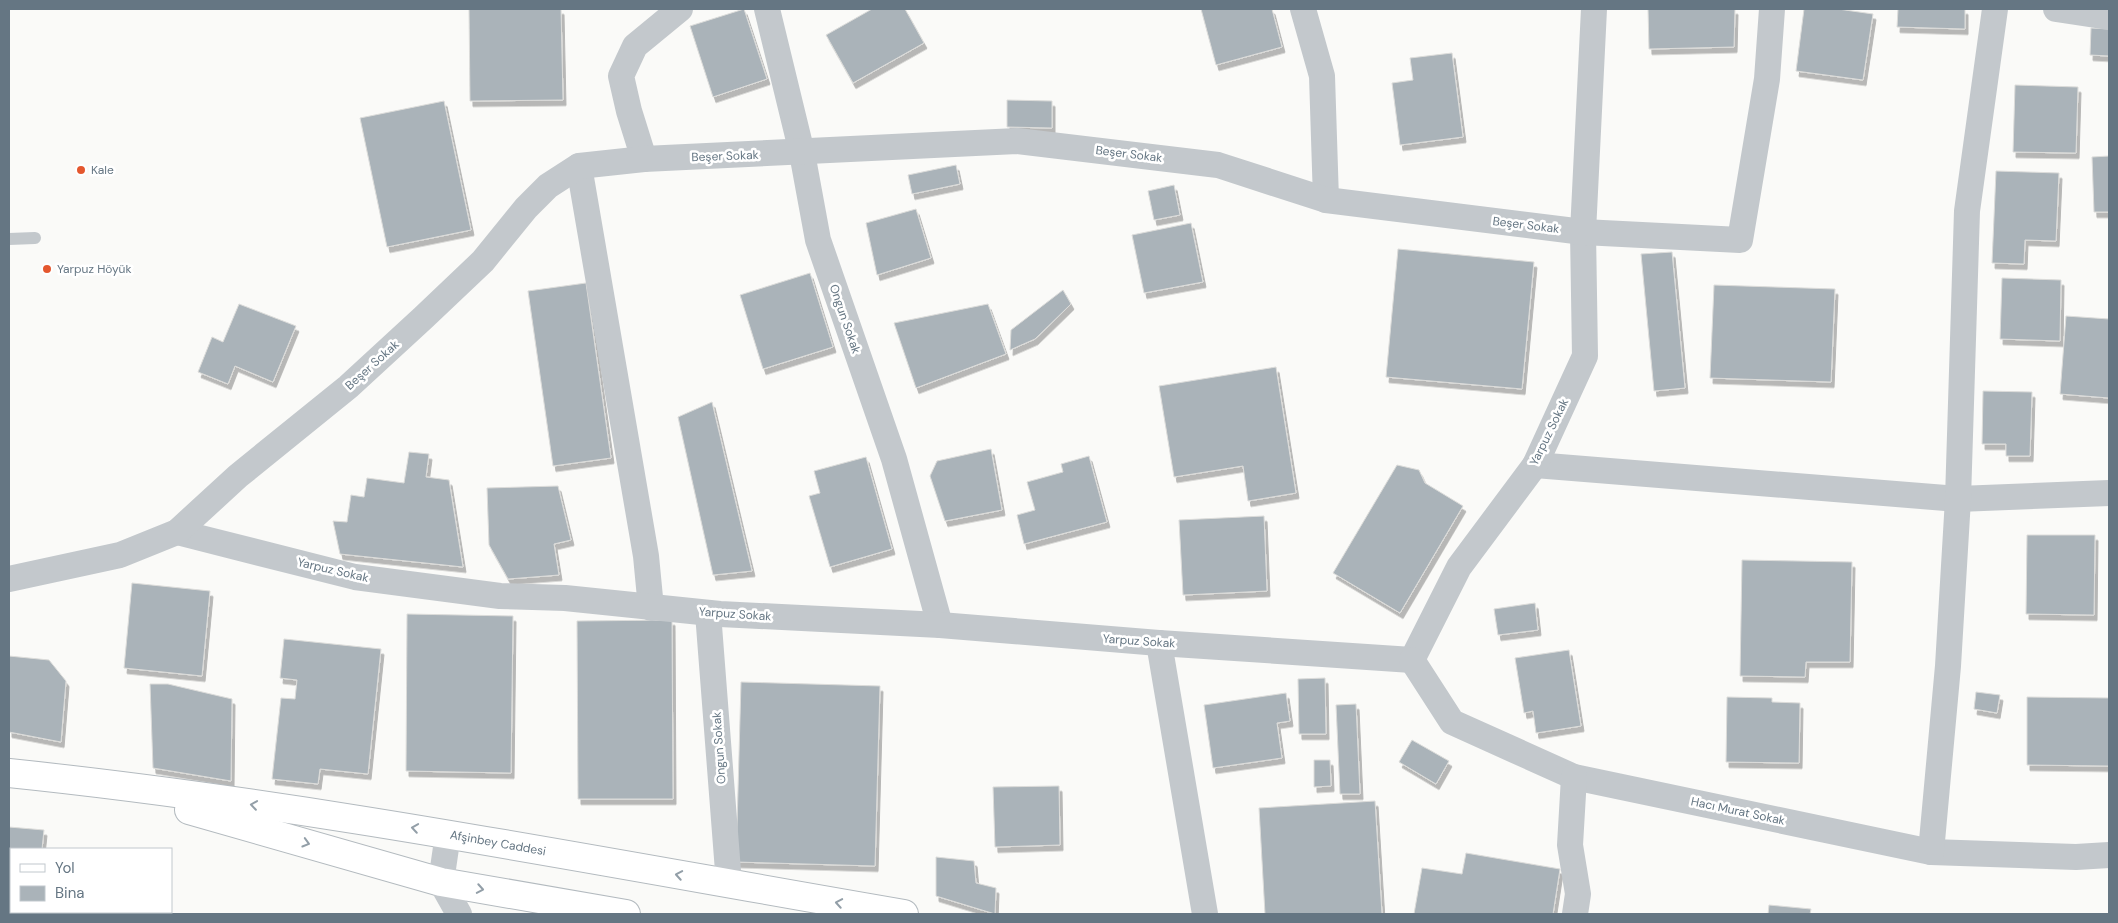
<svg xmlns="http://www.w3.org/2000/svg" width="2118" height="923" viewBox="0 0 2118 923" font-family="'DM Sans',sans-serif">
  <defs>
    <filter id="shadow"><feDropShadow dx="3" dy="5.5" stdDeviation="0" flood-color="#0004"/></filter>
  </defs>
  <rect width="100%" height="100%" fill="#fafaf8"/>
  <g fill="#aab3b9" stroke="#dcdcda" filter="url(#shadow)">
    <path d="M469 9H561L563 100 470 101Z"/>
    <path d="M744 9 767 79 713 97 690 26Z"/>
    <path d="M872 9H905L924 43 853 83 826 35Z"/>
    <path d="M1201 9H1272L1282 47 1216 65Z"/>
    <path d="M1648 9H1735L1734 47 1649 49Z"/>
    <path d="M1804 9H1838L1873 14 1863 80 1796 71Z"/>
    <path d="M1898 9H1965V29L1897 27Z"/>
    <path d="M2091 28 2109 29V56L2090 55Z"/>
    <path d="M1452 53 1463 137 1400 145 1392 83 1413 80 1410 58Z"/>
    <path d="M2015 85 2078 87 2076 153 2013 152Z"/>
    <path d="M1007 100 1052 101V128L1007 127Z"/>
    <path d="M444 101 471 230 387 247 360 118Z"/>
    <path d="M2109 156V212H2094L2092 157Z"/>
    <path d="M956 165 960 184 912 194 908 175Z"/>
    <path d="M1996 171 2059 173 2056 241 2025 240 2024 264 1992 263Z"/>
    <path d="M1174 185 1180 215 1154 220 1148 191Z"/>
    <path d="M916 209 931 258 877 275 866 223Z"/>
    <path d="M1191 223 1203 282 1144 293 1132 235Z"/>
    <path d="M1398 249 1534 262 1522 389 1386 377Z"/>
    <path d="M1672 252 1685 388 1654 391 1641 254Z"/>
    <path d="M810 273 833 347 763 369 740 295Z"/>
    <path d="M2002 278 2061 280 2060 341 2000 339Z"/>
    <path d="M586 283 611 458 553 466 528 291Z"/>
    <path d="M1714 285 1835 289 1831 382 1710 378Z"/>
    <path d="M1063 290 1071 304 1035 339 1010 350 1011 330Z"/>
    <path d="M239 304 296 326 273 382 235 366 228 384 198 372 212 337 223 342Z"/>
    <path d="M988 304 1006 354 916 388 894 323Z"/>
    <path d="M2066 316 2109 319V398L2060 394Z"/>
    <path d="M1276 367 1296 493 1248 501 1243 466 1174 477 1159 386Z"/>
    <path d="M1983 391 2032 392 2030 456H2006V444H1982Z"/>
    <path d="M712 402 752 571 713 575 678 417Z"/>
    <path d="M991 449 1002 510 945 521 930 476 937 461Z"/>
    <path d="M409 452 429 454 426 477 449 480 463 567 340 554 333 521 347 522 351 495 364 497 367 478 404 483Z"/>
    <path d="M1089 456 1107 522 1024 544 1017 515 1035 510 1027 482 1063 472 1061 464Z"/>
    <path d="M866 457 892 549 830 567 809 496 820 493 814 471Z"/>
    <path d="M1397 465 1419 470 1425 483 1463 506 1400 613 1333 573Z"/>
    <path d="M558 486 571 540 554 544 559 575 508 579 489 545 487 488Z"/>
    <path d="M1264 516 1267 591 1183 595 1179 520Z"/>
    <path d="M2027 535H2095L2094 615 2026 614Z"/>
    <path d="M1742 560 1852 562 1850 662H1806L1805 677 1740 676Z"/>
    <path d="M132 583 210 591 202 676 124 668Z"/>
    <path d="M1535 603 1538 630 1498 635 1494 609Z"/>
    <path d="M407 614 513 616 511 773 406 771Z"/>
    <path d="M672 620 673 799H578L577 621Z"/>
    <path d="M284 639 381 649 368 774 320 769 318 784 272 779 281 698 295 699 297 680 280 678Z"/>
    <path d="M1569 650 1581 726 1536 733 1533 711 1524 713 1515 658Z"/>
    <path d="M9 656 49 660 66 681 61 742 9 732Z"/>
    <path d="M1325 678 1326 734H1299L1298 679Z"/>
    <path d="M741 682 880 686 875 866 736 862Z"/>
    <path d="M150 684H168L232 699 231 781 153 768Z"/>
    <path d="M1976 692 2000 695 1997 713 1974 709Z"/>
    <path d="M1286 693 1290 721 1277 723 1282 758 1213 768 1204 705Z"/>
    <path d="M1727 697 1772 698V702L1800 703 1799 763 1726 762Z"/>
    <path d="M2027 697 2109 698V766L2027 765Z"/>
    <path d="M1356 704 1360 794H1340L1336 705Z"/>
    <path d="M1412 740 1449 761 1436 784 1399 762Z"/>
    <path d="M1314 760H1330L1331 786 1314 787Z"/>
    <path d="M1059 786 1060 845 995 847 993 787Z"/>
    <path d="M1375 801 1382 914H1265L1259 808Z"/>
    <path d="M9 827 44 830 42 849H11V912H37L36 914H9Z"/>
    <path d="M1466 853 1560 869 1553 914H1414L1422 868 1462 874Z"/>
    <path d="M936 857 974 861 976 883 996 888 995 914 936 896Z"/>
    <path d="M1769 905 1811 909 1810 914H1768Z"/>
    <rect x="55" y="912" width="97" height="2"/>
  </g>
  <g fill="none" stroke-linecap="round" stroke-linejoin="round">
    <defs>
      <g id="secondary">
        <path d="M9 773C309 804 606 863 904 914"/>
        <path d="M189 810 441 882 626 914"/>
      </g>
    </defs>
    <use href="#secondary" stroke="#b3babf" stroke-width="30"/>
    <path stroke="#c3c8cc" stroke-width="12" d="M9 239 35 238"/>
    <g stroke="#c3c8cc" stroke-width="26">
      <path d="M767 9 802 153 818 240 894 459 940 625"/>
      <path d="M1303 9 1322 76 1326 200"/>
      <path d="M2056 9 2109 17"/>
      <path d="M644 159 629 111 621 76 635 46 680 9"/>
      <path d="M579 166 646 556 651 608"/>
      <path d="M1535 465 1958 499 2109 493"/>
      <path d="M177 532 355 577 500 596 565 598 720 614 940 625 1159 643 1412 660 1459 567 1535 465 1585 356 1583 232 1594 9"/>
      <path d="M9 579 120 555 177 532 238 476 348 387 423 318 483 261 526 208 548 186 579 166 644 159 1017 141 1218 165 1326 200 1583 232 1740 240 1767 79 1772 9"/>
      <path d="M708 613 729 884"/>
      <path d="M1159 643 1205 914"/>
      <path d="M1412 660 1452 722 1574 777 1931 852 2076 857 2109 855"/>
      <path d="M1574 777 1570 845 1578 894 1575 914"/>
      <path d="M448 834 441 882 459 914"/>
      <path d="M1931 852 1948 666 1958 499 1967 211 1995 9"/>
    </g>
    <use href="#secondary" stroke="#fff" stroke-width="28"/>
  </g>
  <defs><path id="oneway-chevron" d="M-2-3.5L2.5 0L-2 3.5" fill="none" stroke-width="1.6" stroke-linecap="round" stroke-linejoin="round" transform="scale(1.25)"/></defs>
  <g stroke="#939fa8">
    <use href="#oneway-chevron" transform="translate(254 805) rotate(-172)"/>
    <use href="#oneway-chevron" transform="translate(415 828) rotate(-171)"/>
    <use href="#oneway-chevron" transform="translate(306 843) rotate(16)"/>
    <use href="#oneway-chevron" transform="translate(679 875) rotate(-170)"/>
    <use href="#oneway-chevron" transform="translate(480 889) rotate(10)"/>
    <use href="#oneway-chevron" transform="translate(839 903) rotate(-170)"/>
  </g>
  <g fill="#e4572e" stroke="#fff" stroke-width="2">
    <circle cx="81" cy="170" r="5"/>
    <circle cx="47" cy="269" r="5"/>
  </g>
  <g text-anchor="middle" stroke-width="5" stroke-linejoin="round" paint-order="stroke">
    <g font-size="12" fill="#657683" stroke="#fff">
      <text transform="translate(1129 154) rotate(7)" y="4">Beşer Sokak</text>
      <text transform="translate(725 156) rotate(-2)" y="4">Beşer Sokak</text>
      <text transform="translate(1526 225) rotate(7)" y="4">Beşer Sokak</text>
      <text transform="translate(845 319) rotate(71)" y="4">Ongun Sokak</text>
      <text transform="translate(372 365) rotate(-42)" y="4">Beşer Sokak</text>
      <text transform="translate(1549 432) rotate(-64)" y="4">Yarpuz Sokak</text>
      <text transform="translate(333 570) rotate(13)" y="4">Yarpuz Sokak</text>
      <text transform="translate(735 614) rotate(4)" y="4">Yarpuz Sokak</text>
      <text transform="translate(1139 641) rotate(4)" y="4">Yarpuz Sokak</text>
      <text transform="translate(719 748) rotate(-94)" y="4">Ongun Sokak</text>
      <text transform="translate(1738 811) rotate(12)" y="4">Hacı Murat Sokak</text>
      <text transform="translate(498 843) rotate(10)" y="4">Afşinbey Caddesi</text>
    </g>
    <g font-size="12" fill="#657683" stroke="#fff" text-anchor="start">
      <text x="91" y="174">Kale</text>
      <text x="57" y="273">Yarpuz Höyük</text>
    </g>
  </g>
  <rect width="2118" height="923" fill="none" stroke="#657683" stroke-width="20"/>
  <rect x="10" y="848" width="162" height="65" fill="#ffffff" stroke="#c1c8cd"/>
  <rect x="20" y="864" width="25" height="8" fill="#ffffff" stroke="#c1c8cd"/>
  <text x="55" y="873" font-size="15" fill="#657683">Yol</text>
  <rect x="20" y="886" width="25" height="15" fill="#aab3b9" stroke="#c1c8cd"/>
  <text x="55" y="898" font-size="15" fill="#657683">Bina</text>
</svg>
